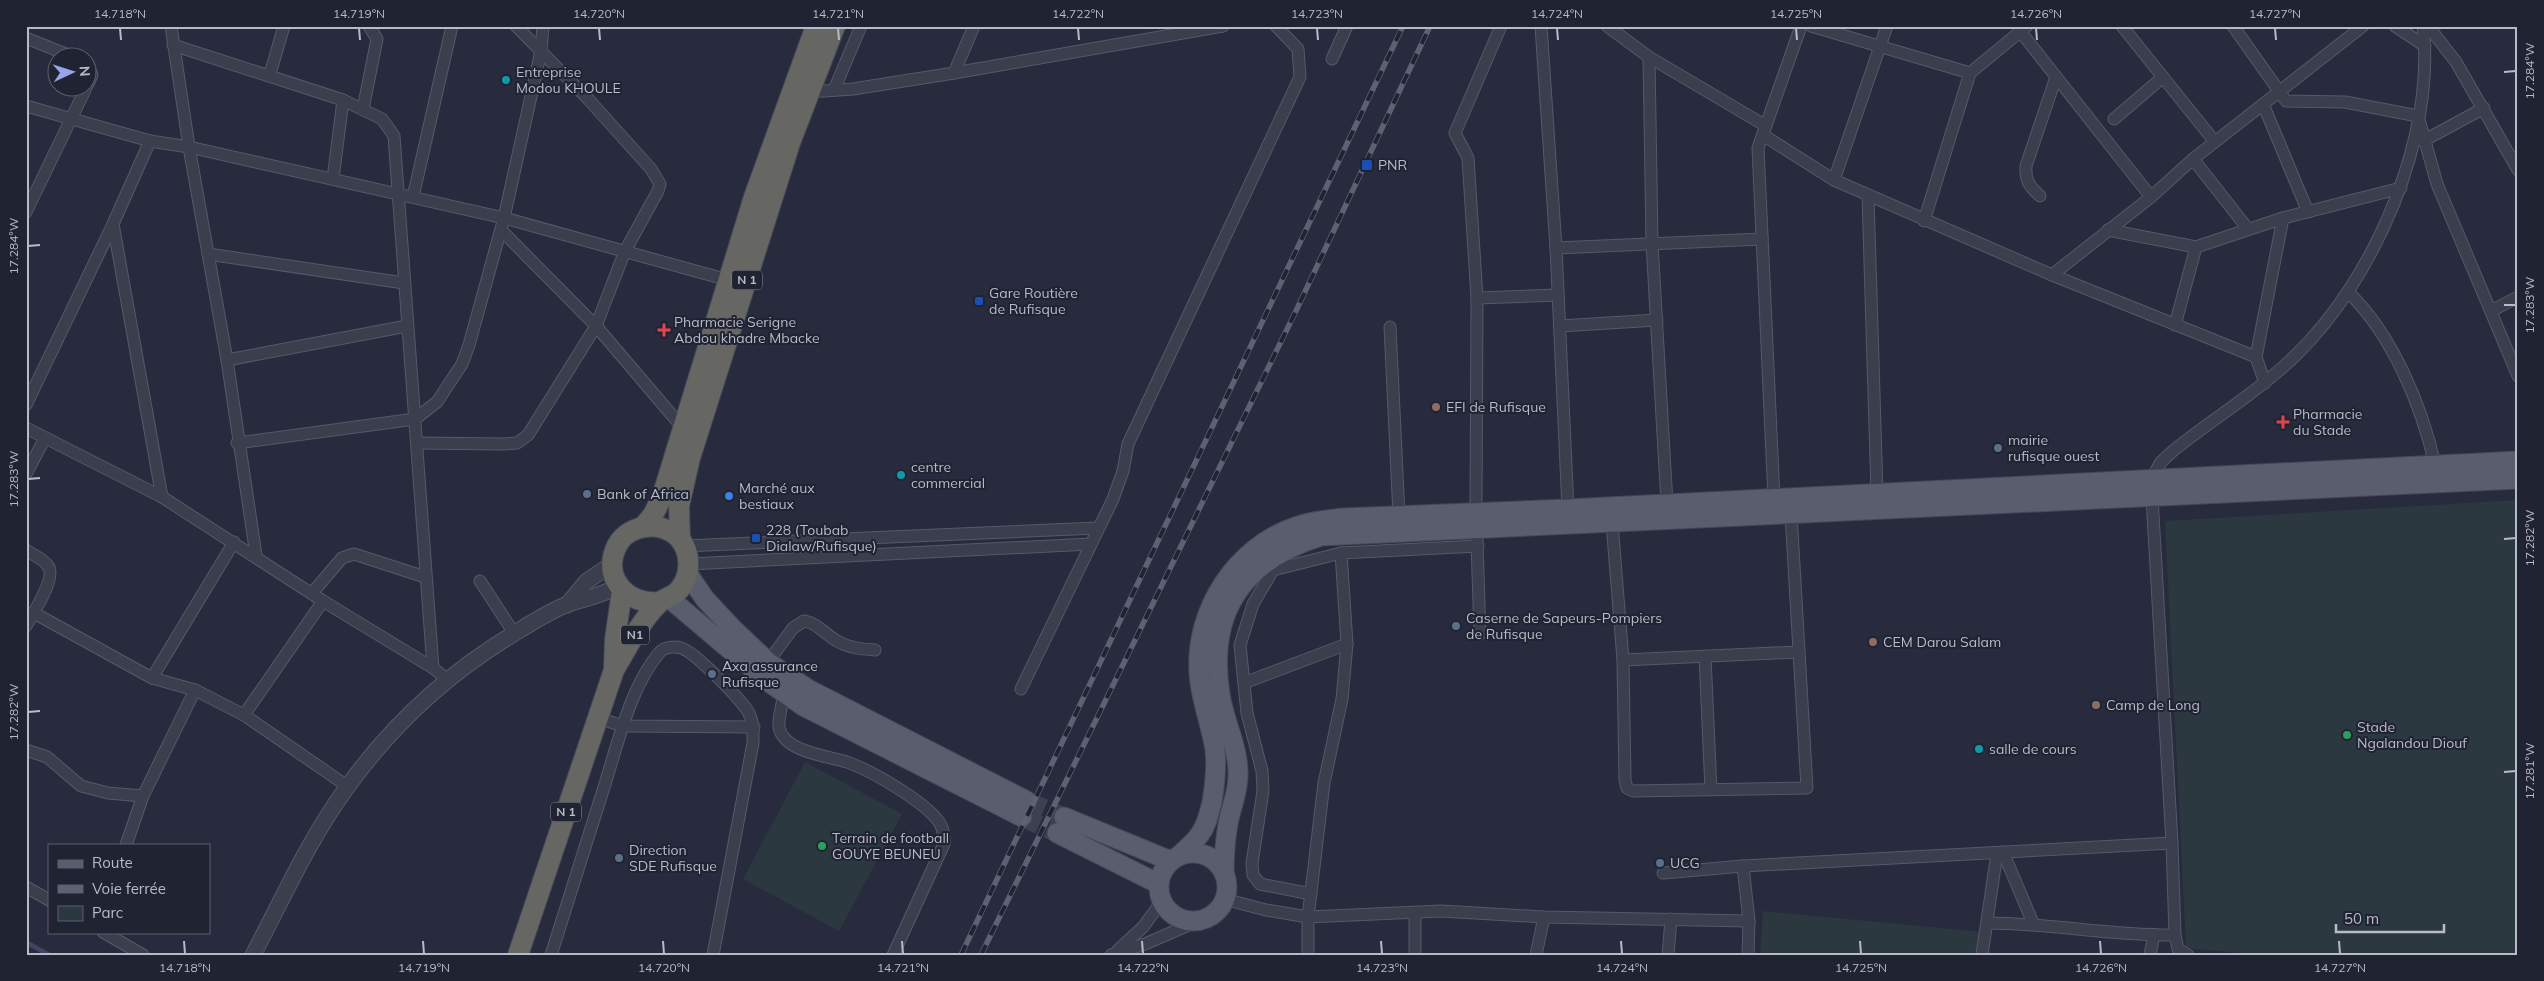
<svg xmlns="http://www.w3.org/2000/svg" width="2544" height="981" viewBox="0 0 2544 981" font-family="Mulish,sans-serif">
  <rect width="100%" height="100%" fill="#282b3d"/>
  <g fill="#2b383f">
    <path d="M2518 500V955H2262L2186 948 2165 521Z"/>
    <path d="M805 762 902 814 839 931 743 879Z"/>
    <path d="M1763 911 1983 932 1980 955H1760Z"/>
  </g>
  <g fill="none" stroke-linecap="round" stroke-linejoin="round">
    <path stroke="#404564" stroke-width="4.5" d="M26 942 49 955"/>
    <g stroke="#3e4052" stroke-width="19" stroke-dasharray="19 9" stroke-linecap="butt">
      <path d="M1027 801 1064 817"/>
      <path d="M1022 817 1057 833"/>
    </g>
    <defs>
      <g id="minor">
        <path d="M171 26 189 147 227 360 256 555"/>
        <path d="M1541 26 1556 248 1568 509"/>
        <path d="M1607 26 1649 57 1766 126"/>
        <path d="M1811 26 1970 73"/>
        <path d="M2122 26 2215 142"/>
        <path d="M2233 26 2286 101 2345 102 2418 116 2437 184 2518 376"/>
        <path d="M2395 26 2425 46"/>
        <path d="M2428 26 2456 62 2518 170"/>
        <path d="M2020 31 2151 197"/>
        <path d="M26 38 76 58"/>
        <path d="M173 45 343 100 382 119 394 136 433 668"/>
        <path d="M1649 57 1652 243 1667 504"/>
        <path d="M1332 59 1347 26"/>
        <path d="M88 64 92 75 88 84"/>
        <path d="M954 73 974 26"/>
        <path d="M270 74 284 26"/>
        <path d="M834 90 861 26"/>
        <path d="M809 92 853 89 954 73 1223 26"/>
        <path d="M2263 104 2308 212"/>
        <path d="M26 106 150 141 189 147 504 218 728 280"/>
        <path d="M363 109 377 39 369 26"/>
        <path d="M2114 119 2163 77"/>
        <path d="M1763 135 1834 180 2052 275 2256 357"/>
        <path d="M2423 141 2484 108"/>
        <path d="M2193 159 2248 229"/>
        <path d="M333 179 343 100"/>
        <path d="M1834 180 1887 26"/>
        <path d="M1868 196 1877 493"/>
        <path d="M2040 196C2029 186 2025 180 2026 166L2056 77"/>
        <path d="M413 197 452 26"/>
        <path d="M26 212 86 88"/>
        <path d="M1924 221 1970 73 2027 26"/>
        <path d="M113 224 162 497"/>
        <path d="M501 230 596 326 682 427"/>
        <path d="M2108 230 2196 247 2283 218 2401 188"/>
        <path d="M1556 248 1762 239"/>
        <path d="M208 254 404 283"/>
        <path d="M2052 275 2151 197 2193 159 2363 26"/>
        <path d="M2348 292C2392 334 2422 406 2435 465"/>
        <path d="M1477 298 1558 295"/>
        <path d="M2491 311 2518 297"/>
        <path d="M2175 325 2196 247"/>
        <path d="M1560 326 1657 320"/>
        <path d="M1390 327 1399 515"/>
        <path d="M227 360 407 326"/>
        <path d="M2265 383 2256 357 2283 218"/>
        <path d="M26 405 113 224 150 141"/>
        <path d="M26 428 162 497 323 601 433 668 448 680"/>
        <path d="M237 443 415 419 437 402 462 364 469 345 504 218 541 51 543 26"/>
        <path d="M417 443 503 444 517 443 528 435 596 326 625 251 658 191 660 184 651 169 589 100 516 26"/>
        <path d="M26 474 45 438"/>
        <path d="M1774 499 1758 148 1801 26"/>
        <path d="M1612 523 1623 660 1625 780 1627 788 1633 791 1807 788 1791 514"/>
        <path d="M684 546 1098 528"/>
        <path d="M26 550C33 555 44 559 48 566 57 578 33 613 26 626"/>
        <path d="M689 564 1090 544"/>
        <path d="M1267 569 1273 570 1341 553 1478 546"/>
        <path d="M1273 570 1253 604 1240 645 1247 713 1262 771 1263 791 1252 863 1253 875 1260 884 1311 894"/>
        <path d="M480 581 514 633"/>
        <path d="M312 593 342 558 354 554 425 577"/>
        <path d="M34 613 152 678 195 690 244 715 347 786"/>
        <path d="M1480 634 1476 512 1477 298 1468 158 1455 133 1501 26"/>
        <path d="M1705 656 1711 790"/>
        <path d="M1623 660 1799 652"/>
        <path d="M768 662 793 628 804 621C818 623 824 634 837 641 849 648 861 649 875 650"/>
        <path d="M152 678 234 542"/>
        <path d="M1244 683 1347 644"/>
        <path d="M1021 689 1113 499 1123 471 1128 444 1300 77 1298 49 1276 26"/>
        <path d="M784 693C783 702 778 717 779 727 783 752 828 756 847 762 872 771 924 801 939 822 944 829 944 837 944 844L893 955"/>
        <path d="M244 715 323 601"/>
        <path d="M598 718 623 726 754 727"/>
        <path d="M26 750 47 757 81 786 108 793 143 796"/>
        <path d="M126 845 143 796 195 690"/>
        <path d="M2003 852 2033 923"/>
        <path d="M1743 866 1749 921 1748 955"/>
        <path d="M1663 873 1743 866 2172 843"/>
        <path d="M26 887 49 900"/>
        <path d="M1224 899 1266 910 1308 917 1441 911 1544 917 1749 921"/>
        <path d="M1415 913V955"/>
        <path d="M1987 923C2050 923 2112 936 2175 935"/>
        <path d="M103 932 143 955"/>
        <path d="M1118 950 1143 927 1162 901"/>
        <path d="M551 955C569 898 587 841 605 784 618 743 631 685 660 652 664 647 675 646 681 648 695 652 738 697 747 710 754 720 753 732 753 743L713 955"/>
        <path d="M1111 955 1145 944 1198 921"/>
        <path d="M1308 955V917L1324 783 1342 699 1347 644 1341 553"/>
        <path d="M1536 955 1544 917"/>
        <path d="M1668 955 1671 919"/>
        <path d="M1982 955 1997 853"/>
        <path d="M2150 955 2154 935"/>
        <path d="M2188 955 2178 949 2175 935 2172 843 2151 480 2161 462 2174 450C2214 418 2259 391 2296 355 2375 278 2436 137 2423 26"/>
      </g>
      <g id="tertiary">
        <path d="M567 605 587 581 612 564"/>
        <path d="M253 955C283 898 310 837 348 786 392 725 450 672 515 633 531 623 550 611 568 604 585 598 602 596 618 586"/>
      </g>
      <g id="primary">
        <path d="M688 574 705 599 733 629 768 662 808 689 1027 801"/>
        <path d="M669 598 767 681 803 706 1022 817"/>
        <path d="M1064 817 1171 861"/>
        <path d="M1057 833 1159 884"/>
        <circle cx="1193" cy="887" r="34"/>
        <path d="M1179 856C1186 849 1195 842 1200 834 1207 825 1209 813 1212 802 1215 784 1217 768 1215 750 1211 723 1200 699 1199 672 1195 610 1236 547 1295 527 1310 521 1326 520 1343 518L1568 509 2518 461"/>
        <path d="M1224 874C1224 857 1225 841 1228 824 1231 808 1238 792 1238 776 1239 747 1224 722 1220 694 1207 611 1243 561 1321 536L2518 479"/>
      </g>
      <g id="trunk">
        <path d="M643 527 653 515 662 497 754 197 816 26"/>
        <path d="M680 539 679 506 690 458 790 143 835 26"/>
        <path d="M614 668 615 639 622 591"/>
        <path d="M518 955 614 670C627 648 640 622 658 604 663 598 672 597 677 592 692 577 692 552 678 537 659 519 624 525 615 550 603 581 630 605 659 602"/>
      </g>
    </defs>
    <use href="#minor" stroke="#565968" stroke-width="13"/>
    <use href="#tertiary" stroke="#565968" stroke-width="17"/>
    <use href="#primary" stroke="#454756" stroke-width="21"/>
    <use href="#trunk" stroke="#434655" stroke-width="22"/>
    <use href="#minor" stroke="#3b3e4d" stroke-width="11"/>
    <use href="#tertiary" stroke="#3b3e4d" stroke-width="15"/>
    <use href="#primary" stroke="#5a5d6d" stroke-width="19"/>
    <use href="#trunk" stroke="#666663" stroke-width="20"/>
    <defs>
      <g id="rail">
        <path d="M961 955 1403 26"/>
        <path d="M981 955 1295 313 1430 26"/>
      </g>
    </defs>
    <use href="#rail" stroke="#5e6173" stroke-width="5.5"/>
    <use href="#rail" stroke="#202332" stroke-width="4" stroke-dasharray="11" stroke-linecap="butt"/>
  </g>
  <path fill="none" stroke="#b8bac8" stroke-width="2" d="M120 28 121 40M359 28 360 40M599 28 600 40M838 28 839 40M1078 28 1079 40M1317 28 1318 40M1557 28 1558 40M1796 28 1797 40M2036 28 2037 40M2275 28 2276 40M2504 72 2516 71M28 246 40 245M2504 305H2516M28 479 40 478M2504 539 2516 538M28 712 40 711M2504 772 2516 771M184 941 185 954M423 941 424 954M663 941 664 954M902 941 903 954M1142 941 1143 954M1381 941 1382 954M1621 941 1622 954M1860 941 1861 954M2100 941 2101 954M2339 941 2340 954"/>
  <g fill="#0f9aa8" stroke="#202332" stroke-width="2">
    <circle cx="506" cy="80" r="5"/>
    <circle cx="901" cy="475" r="5"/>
    <circle cx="1979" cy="749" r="5"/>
  </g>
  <g fill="#1a4fb4" stroke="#202332" stroke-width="2">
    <rect x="1361" y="159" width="12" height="12" rx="2.5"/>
    <rect x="974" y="296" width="10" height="10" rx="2.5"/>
    <rect x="751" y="533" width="10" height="10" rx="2.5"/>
  </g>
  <g fill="#e0444e" stroke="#202332" stroke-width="2">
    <path d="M661.5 322.5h5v5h5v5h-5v5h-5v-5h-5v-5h5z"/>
    <path d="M2280.5 414.5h5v5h5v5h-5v5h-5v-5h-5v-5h5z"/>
  </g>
  <g fill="#8d6e63" stroke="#202332" stroke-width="2">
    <circle cx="1436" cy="407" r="5"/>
    <circle cx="1873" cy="642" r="5"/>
    <circle cx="2096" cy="705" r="5"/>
  </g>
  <g fill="#5c6f8a" stroke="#202332" stroke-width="2">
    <circle cx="1998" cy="448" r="5"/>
    <circle cx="587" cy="494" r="5"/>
    <circle cx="1456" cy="626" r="5"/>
    <circle cx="712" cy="674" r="5"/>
    <circle cx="619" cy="858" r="5"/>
    <circle cx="1660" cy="863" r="5"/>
  </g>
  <circle fill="#3f7fe0" stroke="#202332" stroke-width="2" cx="729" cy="496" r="5"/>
  <g fill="#2e9e5b" stroke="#202332" stroke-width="2">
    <circle cx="2347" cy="735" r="5"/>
    <circle cx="822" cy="846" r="5"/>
  </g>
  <g text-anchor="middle" stroke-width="4" stroke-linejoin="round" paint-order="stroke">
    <g fill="#202332" stroke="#8a8d9b" stroke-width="1">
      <rect x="732" y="270.5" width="30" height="19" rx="4"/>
      <rect x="621" y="625.5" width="28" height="19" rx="4"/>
      <rect x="551" y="802.5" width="30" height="19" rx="4"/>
    </g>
    <g font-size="12" font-weight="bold" fill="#b8bac8">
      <text x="747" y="284">N 1</text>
      <text x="635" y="639">N1</text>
      <text x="566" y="816">N 1</text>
    </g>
    <g font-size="14" fill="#b8bac8" stroke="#202332" text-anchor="start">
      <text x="516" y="77">Entreprise<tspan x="516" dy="16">Modou KHOULE</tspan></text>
      <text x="1378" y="170">PNR</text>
      <text x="989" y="298">Gare Routière<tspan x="989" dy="16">de Rufisque</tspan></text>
      <text x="674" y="327">Pharmacie Serigne<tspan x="674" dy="16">Abdou khadre Mbacke</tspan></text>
      <text x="1446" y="412">EFI de Rufisque</text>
      <text x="2293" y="419">Pharmacie<tspan x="2293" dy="16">du Stade</tspan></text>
      <text x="2008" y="445">mairie<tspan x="2008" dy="16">rufisque ouest</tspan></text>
      <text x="911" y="472">centre<tspan x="911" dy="16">commercial</tspan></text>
      <text x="739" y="493">Marché aux<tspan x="739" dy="16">bestiaux</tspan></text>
      <text x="597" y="499">Bank of Africa</text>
      <text x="766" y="535">228 (Toubab<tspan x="766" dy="16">Dialaw/Rufisque)</tspan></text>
      <text x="1466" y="623">Caserne de Sapeurs-Pompiers<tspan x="1466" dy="16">de Rufisque</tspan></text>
      <text x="1883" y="647">CEM Darou Salam</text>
      <text x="722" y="671">Axa assurance<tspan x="722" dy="16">Rufisque</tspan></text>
      <text x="2106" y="710">Camp de Long</text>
      <text x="2357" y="732">Stade<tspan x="2357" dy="16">Ngalandou Diouf</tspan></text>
      <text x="1989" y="754">salle de cours</text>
      <text x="832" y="843">Terrain de football<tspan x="832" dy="16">GOUYE BEUNEU</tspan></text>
      <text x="629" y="855">Direction<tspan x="629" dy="16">SDE Rufisque</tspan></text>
      <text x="1670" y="868">UCG</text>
    </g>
  </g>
  <rect width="2544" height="981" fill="none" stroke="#202332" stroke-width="55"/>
  <rect x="48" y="844" width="162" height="90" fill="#202332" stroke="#5d5f6e"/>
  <rect x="58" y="860" width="25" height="8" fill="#5a5d6d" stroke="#5d5f6e"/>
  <text x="92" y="868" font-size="15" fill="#b8bac8">Route</text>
  <rect x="58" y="885" width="25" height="8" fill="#5e6173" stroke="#5d5f6e"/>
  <text x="92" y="894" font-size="15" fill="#b8bac8">Voie ferrée</text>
  <rect x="58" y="906" width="25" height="15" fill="#2b383f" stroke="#5d5f6e"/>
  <text x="92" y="918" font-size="15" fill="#b8bac8">Parc</text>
  <g transform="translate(72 72) rotate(86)"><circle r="24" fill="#202332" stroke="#5d5f6e"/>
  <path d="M0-4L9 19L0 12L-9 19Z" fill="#98a3ec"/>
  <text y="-8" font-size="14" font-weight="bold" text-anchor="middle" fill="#b8bac8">N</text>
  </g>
  <path d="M2336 924v8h108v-8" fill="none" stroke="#b8bac8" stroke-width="2.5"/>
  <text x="2344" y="924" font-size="15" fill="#b8bac8" stroke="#202332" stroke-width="4" paint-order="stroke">50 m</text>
  <rect x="28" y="28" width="2488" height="926" fill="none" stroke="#b8bac8" stroke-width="2"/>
  <g font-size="12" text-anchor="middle" fill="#b8bac8">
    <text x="120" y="18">14.718°N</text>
    <text x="359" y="18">14.719°N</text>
    <text x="599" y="18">14.720°N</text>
    <text x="838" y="18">14.721°N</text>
    <text x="1078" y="18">14.722°N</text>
    <text x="1317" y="18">14.723°N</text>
    <text x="1557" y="18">14.724°N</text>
    <text x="1796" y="18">14.725°N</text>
    <text x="2036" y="18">14.726°N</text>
    <text x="2275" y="18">14.727°N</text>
    <text transform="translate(2530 71) rotate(-90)" y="4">17.284°W</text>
    <text transform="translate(14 246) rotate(-90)" y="4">17.284°W</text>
    <text transform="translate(2530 305) rotate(-90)" y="4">17.283°W</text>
    <text transform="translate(14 479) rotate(-90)" y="4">17.283°W</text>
    <text transform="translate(2530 538) rotate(-90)" y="4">17.282°W</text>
    <text transform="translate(14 712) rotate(-90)" y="4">17.282°W</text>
    <text transform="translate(2530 771) rotate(-90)" y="4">17.281°W</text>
    <text x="185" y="972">14.718°N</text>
    <text x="424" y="972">14.719°N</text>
    <text x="664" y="972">14.720°N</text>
    <text x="903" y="972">14.721°N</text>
    <text x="1143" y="972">14.722°N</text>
    <text x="1382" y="972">14.723°N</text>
    <text x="1622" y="972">14.724°N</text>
    <text x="1861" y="972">14.725°N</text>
    <text x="2101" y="972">14.726°N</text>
    <text x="2340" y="972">14.727°N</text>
  </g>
</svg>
